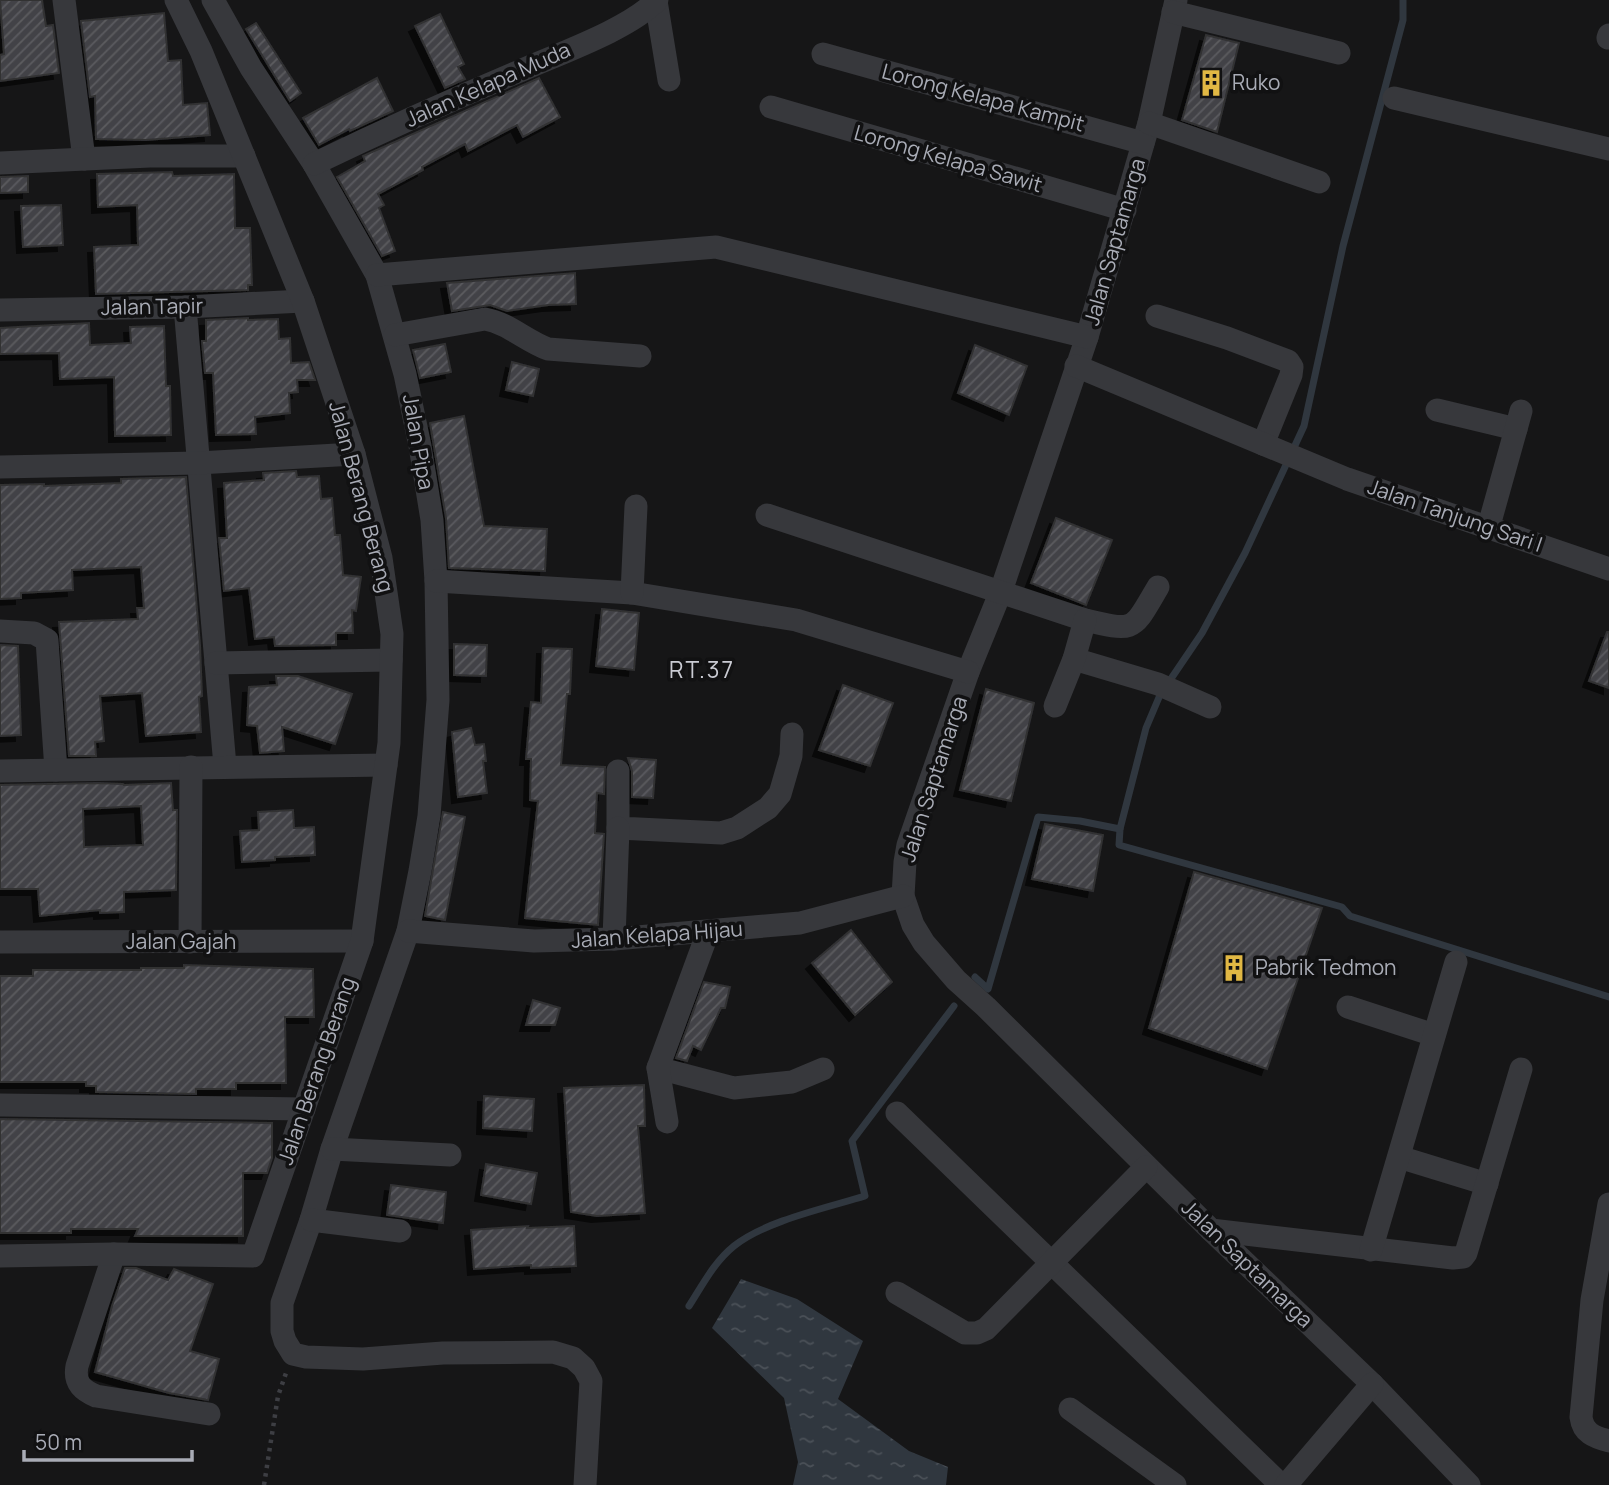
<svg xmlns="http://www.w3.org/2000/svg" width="1609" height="1485" viewBox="0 0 1609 1485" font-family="Manrope,sans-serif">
  <defs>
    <pattern id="water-ripples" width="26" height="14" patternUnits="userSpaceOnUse" patternTransform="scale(1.75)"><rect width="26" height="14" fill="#30373f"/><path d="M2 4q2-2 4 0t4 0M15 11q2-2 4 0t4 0" fill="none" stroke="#4b5158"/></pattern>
    <pattern id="building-hatch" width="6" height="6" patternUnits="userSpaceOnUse" patternTransform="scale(1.75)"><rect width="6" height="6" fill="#434347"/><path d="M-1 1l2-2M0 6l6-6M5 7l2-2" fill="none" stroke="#5b5b5f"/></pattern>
    <filter id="shadow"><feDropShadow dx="-6" dy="6" stdDeviation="0" flood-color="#0009"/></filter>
  </defs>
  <rect width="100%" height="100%" fill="#161617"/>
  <path fill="url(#water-ripples)" d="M741 1279 797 1299 863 1341 838 1399 909 1451 948 1467 946 1485H793L798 1462 784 1398 712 1328Z"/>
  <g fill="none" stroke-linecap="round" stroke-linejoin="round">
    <g stroke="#30373f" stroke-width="7">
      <path d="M1120 829 1119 845 1342 907 1350 916 1609 997"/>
      <path d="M975 977 988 989 1038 817 1080 821 1120 829 1146 728 1160 695 1202 633 1245 553 1304 426 1343 246 1403 20V0"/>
      <path d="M689 1306C702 1286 714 1262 734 1246 765 1221 826 1208 865 1196L852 1141 954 1006"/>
    </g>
  </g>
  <g fill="url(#building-hatch)" stroke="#303033" stroke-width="2" fill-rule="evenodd" filter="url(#shadow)">
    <path d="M0 0H42L46 26 53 25 59 73 0 81V55L4 54Z"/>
    <path d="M164 13 168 61 181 60 183 105 207 103 210 135 146 140 96 139 95 96 90 97 81 21Z"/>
    <path d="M440 14 464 64 458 67 465 79 445 88 415 26Z"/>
    <path d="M256 23 301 93 290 101 246 29Z"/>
    <path d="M1206 35 1239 43 1217 132 1182 120Z"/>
    <path d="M377 78 393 111 350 131 349 129 319 145 303 118Z"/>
    <path d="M539 78 560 117 523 137 517 125 468 151 465 144 422 167 423 170 378 194 384 205 379 208 395 251 382 256 337 177 365 161 363 156Z"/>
    <path d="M172 172 173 176 234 174 235 228H250L252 285H248V290L96 294 94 247 138 245 137 205 98 207 97 174Z"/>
    <path d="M28 176V192L0 193V177Z"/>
    <path d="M61 205 63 245 23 247 21 206Z"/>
    <path d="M575 273 576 304 548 305 507 311 490 305 452 311 447 283Z"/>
    <path d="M248 318V320L278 319 279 339 290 338 291 363 309 362 315 380H297L298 392 289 393 290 413 255 417 256 434 216 435 213 373H205L202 341H206V320Z"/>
    <path d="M89 323 90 345 131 343 130 327 164 326 166 386H170L171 435 115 436 114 377 60 379 59 353 0 354V328Z"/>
    <path d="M445 344 451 372 420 378 413 350Z"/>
    <path d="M975 345 1027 366 1009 415 958 393Z"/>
    <path d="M512 362 539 369 533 396 506 390Z"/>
    <path d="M464 416 484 526 547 529 545 571 449 568 446 518 430 423Z"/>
    <path d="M296 471 297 477 319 476 321 499 332 498 335 535H340L343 575 361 577 356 611 352 610 353 633H336V645L275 646 274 637 255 639 249 588 224 591 219 538H227L224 483 264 480 263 473Z"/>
    <path d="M186 477 200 645 202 696 199 697 201 732 146 736 142 693 100 696 104 741 95 742 96 756H69L59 622 138 619 137 608H144L141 567 72 570 73 590 21 593V598L0 599V485L44 484V486L121 483V479Z"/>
    <path d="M1056 518 1112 540 1086 605 1031 583Z"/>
    <path d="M602 609 639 613 634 670 596 666Z"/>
    <path d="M1607 632H1609V688L1589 681Z"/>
    <path d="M454 644 487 645 486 676 454 675Z"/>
    <path d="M0 645 18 646 21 735 0 736Z"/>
    <path d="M543 648 572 649 570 694H567L561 765 605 767 604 794 597 793 595 833 604 834 598 925 525 918 538 801 530 800 531 759H526L531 702 541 703Z"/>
    <path d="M276 676H298L352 694 335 744 282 727 284 751 260 753 257 726 247 725 249 687 277 685Z"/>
    <path d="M843 685 893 703 870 766 819 750Z"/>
    <path d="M986 689 1034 703 1011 801 960 790Z"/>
    <path d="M471 728 475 745 484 744 486 761H483L487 793 458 797 452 732Z"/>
    <path d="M628 758 656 760 653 798 632 797V771Z"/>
    <path d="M98 783 123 784 124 785 171 783 173 810H177L176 890 124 892V912L100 913V910L40 916 38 889H0V785ZM141 806 143 845 84 847 83 809Z"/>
    <path d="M293 810 294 828 314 827 315 855 275 857V860L242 862 240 831 259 830 258 812Z"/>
    <path d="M443 812 465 817 445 920 425 916Z"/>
    <path d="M1045 824 1103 835 1093 891 1032 879Z"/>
    <path d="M1194 872 1322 908 1267 1069 1149 1028Z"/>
    <path d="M851 930 892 982 855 1015 812 963Z"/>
    <path d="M184 965 313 969 314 1017H285L286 1083H236V1089H196V1094L96 1092V1086H86V1082H0V976H33V970H141V968H184Z"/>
    <path d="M704 982 730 987 725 1008H721L701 1050 693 1046 687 1061 676 1058Z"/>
    <path d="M533 1000 560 1008 555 1025H526Z"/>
    <path d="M644 1085 645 1126H638L645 1213 597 1216 571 1212 564 1088Z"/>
    <path d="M484 1096 534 1099 532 1131 483 1128Z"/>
    <path d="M0 1119 272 1123V1158L267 1173H243V1236H135L138 1229H71V1233H0Z"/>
    <path d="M486 1164 537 1173 531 1204 481 1195Z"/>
    <path d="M391 1185 446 1192 443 1223 387 1215Z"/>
    <path d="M528 1226 527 1228 574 1226 576 1266 531 1268V1265L474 1269 471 1230Z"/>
    <path d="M125 1268H136L168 1280 174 1269 213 1284 190 1351 219 1359 208 1400 169 1393 95 1372 112 1306Z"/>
  </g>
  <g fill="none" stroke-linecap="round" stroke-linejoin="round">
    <path stroke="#3d3e43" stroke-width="4.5" stroke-dasharray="3.5 5" stroke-linecap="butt" d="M264 1485 278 1396 286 1373"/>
    <g stroke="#37383c" stroke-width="23">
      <path d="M64 0 84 159"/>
      <path d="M213 0 251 68 314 164 377 275 405 374 420 446 432 520 436 581 438 700 429 816 420 871 408 931 332 1149 311 1220 282 1303V1331L285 1341 293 1354 306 1357 363 1359 443 1353 553 1352 573 1358 584 1368 591 1381 585 1485"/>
      <path d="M1176 0 1149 123 1087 337 1001 591 968 672 908 845 905 862 903 896 913 925 924 943 956 980 986 1007 1211 1230 1372 1384 1469 1485"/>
      <path d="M656 1 669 80"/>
      <path d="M1173 12 1339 53"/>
      <path d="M1608 38 1609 35"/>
      <path d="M823 54 1143 143"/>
      <path d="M1394 98 1609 149"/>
      <path d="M771 107 1125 210"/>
      <path d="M1149 123 1319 182"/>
      <path d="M0 163 150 156H244"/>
      <path d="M314 164C382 131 451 100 520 71 558 54 630 29 657 0"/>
      <path d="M377 275 716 247 1087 337"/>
      <path d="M185 307 225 766"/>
      <path d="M0 310 185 307 303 301"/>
      <path d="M1157 316 1227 338 1288 361 1292 367 1291 375 1263 444"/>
      <path d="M395 335 485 319C508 323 526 341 548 349L640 356"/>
      <path d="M1076 366 1347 479 1609 569"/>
      <path d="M1437 410 1516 429"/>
      <path d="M0 467 198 463 354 454"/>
      <path d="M767 515 1085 620C1136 632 1132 631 1158 587"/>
      <path d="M1488 529 1521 411"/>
      <path d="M436 581 632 593 796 620 968 672"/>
      <path d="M632 593 636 506"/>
      <path d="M0 631 34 633 47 640 56 770"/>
      <path d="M1074 659 1158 684 1210 707"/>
      <path d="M216 663 391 660"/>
      <path d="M1055 706 1074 659 1085 620"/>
      <path d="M0 771 386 765"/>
      <path d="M618 771V828L721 833 737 828 768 808 780 794 791 756 792 734"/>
      <path d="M408 931 534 941 614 939 800 923 903 896"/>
      <path d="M614 939 618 828"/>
      <path d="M0 942 362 941"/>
      <path d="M190 942 191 767"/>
      <path d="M1348 1007 1434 1035"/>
      <path d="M658 1068 734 1088 792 1082 823 1069"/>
      <path d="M0 1105 304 1109"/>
      <path d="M897 1113 1281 1485"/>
      <path d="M667 1122 658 1068 708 932"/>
      <path d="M332 1149 450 1155"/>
      <path d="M1399 1157 1487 1184"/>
      <path d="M1609 1204 1592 1300 1581 1417C1583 1433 1594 1437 1609 1441"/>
      <path d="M311 1220 400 1231"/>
      <path d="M1211 1230 1453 1258 1463 1257 1466 1253 1521 1069"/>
      <path d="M1371 1250 1456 962"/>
      <path d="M114 1254 77 1366C74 1382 81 1390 96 1396L209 1414"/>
      <path d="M0 1256 114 1254 253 1256 362 941 389 743 392 634 381 558 354 454 303 301 201 51 176 0"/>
      <path d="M897 1293 965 1333H977L986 1329 1146 1167"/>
      <path d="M1070 1409 1175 1485"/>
      <path d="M1286 1485 1372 1384"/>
    </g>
  </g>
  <defs>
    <symbol id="building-bare" viewBox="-9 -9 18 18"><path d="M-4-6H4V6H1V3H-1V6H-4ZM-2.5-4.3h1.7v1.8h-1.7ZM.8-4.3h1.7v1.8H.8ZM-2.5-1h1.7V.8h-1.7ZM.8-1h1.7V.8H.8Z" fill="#e1b844" stroke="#111112" stroke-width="2.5" paint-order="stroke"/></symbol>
  </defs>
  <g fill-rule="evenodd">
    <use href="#building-bare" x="1192" y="64" width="38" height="38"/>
    <use href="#building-bare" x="1215" y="949" width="38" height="38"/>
  </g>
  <g text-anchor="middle" stroke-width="7" stroke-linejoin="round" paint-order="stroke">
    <g font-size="21" fill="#a9acb6" stroke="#111112" text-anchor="start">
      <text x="1232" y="90">Ruko</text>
      <text x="1255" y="975">Pabrik Tedmon</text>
    </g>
    <g font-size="21" fill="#a9acb6" stroke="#111112">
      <text transform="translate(488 85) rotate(-24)" y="7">Jalan Kelapa Muda</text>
      <text transform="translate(983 98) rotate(15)" y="7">Lorong Kelapa Kampit</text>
      <text transform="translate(948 159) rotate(16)" y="7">Lorong Kelapa Sawit</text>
      <text transform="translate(1115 242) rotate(-74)" y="7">Jalan Saptamarga</text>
      <text transform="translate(152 307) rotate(-1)" y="7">Jalan Tapir</text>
      <text transform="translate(418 442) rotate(80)" y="7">Jalan Pipa</text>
      <text transform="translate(361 497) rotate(75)" y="7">Jalan Berang Berang</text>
      <text transform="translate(1455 516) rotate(19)" y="7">Jalan Tanjung Sari I</text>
      <text transform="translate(934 779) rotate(-72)" y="7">Jalan Saptamarga</text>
      <text transform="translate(657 935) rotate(-4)" y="7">Jalan Kelapa Hijau</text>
      <text x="181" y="949">Jalan Gajah</text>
      <text transform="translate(317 1071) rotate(-71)" y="7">Jalan Berang Berang</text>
      <text transform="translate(1247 1264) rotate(44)" y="7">Jalan Saptamarga</text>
    </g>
    <g font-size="23" letter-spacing="2" fill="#cacbd3" stroke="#111112">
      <text x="702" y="678">RT.37</text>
    </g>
  </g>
  <path d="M24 1450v10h168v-10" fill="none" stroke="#a9acb6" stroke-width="3.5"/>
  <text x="35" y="1450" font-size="21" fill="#a9acb6" stroke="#111112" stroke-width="5" paint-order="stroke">50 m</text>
</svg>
